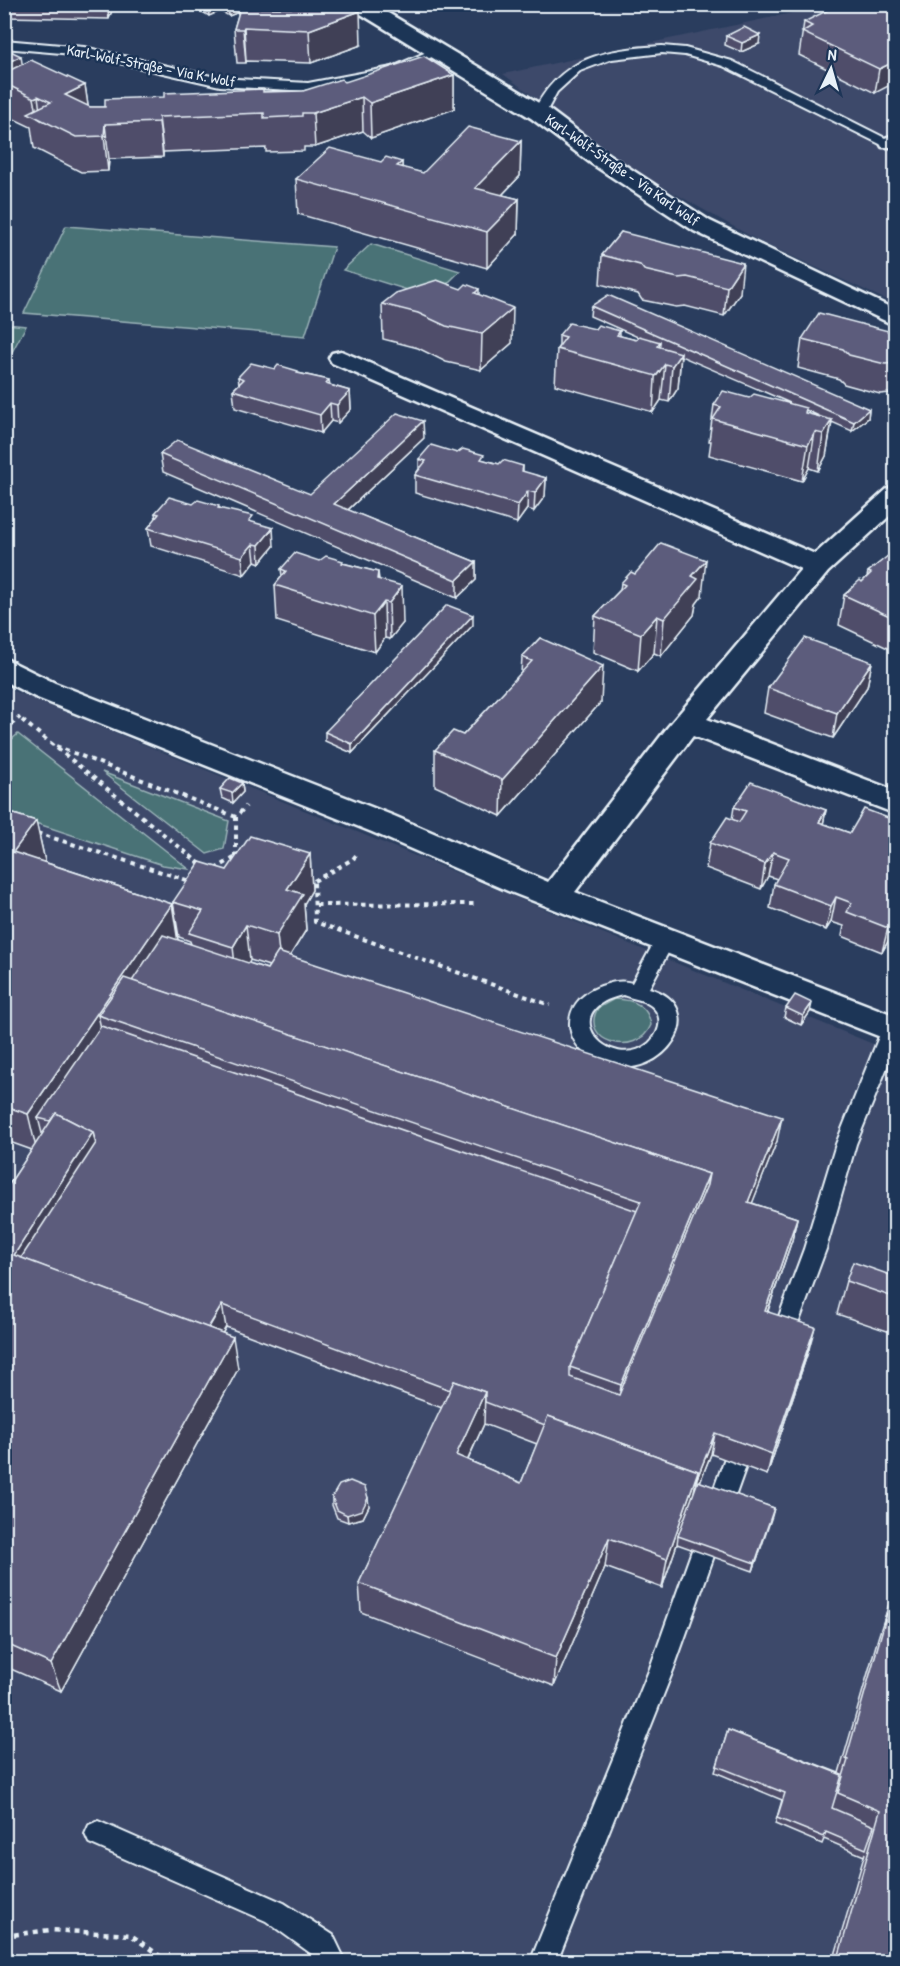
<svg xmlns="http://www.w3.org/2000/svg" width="900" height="1966" viewBox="0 0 900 1966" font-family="'Patrick Hand',sans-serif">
  <rect width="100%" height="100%" fill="#2a3d5e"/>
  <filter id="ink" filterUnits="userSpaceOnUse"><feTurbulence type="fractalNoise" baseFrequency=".0167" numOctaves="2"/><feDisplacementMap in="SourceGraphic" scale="12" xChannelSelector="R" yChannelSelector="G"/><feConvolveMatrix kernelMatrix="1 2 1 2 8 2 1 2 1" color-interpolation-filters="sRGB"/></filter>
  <g filter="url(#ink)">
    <g fill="#3c496a">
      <path d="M830 5H895V304L759 241 642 175 503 74Z"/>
      <path d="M4 687 895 1053V1961H5Z"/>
    </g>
    <g fill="#4a7276" stroke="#99b2b7" stroke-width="1.5">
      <path d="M66 226 334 247 305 336 24 313Z"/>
      <path d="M371 244 460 271 433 298 343 270Z"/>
      <path d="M5 324 26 326 5 365 4 324Z"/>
      <path d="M18 734 189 869 163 865 5 813V745Z"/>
      <path d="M102 772 229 821 224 849 207 854Z"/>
      <path d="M614 999C632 999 648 1005 651 1025 637 1059 578 1042 598 1008Z"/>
    </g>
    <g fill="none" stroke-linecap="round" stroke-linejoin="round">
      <defs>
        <g id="service">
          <path d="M4 40 84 47 220 78 308 83 392 67 436 48 442 52 399 73 308 91 220 86 84 55 4 48Z"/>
          <path d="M662 46 685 48 732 61 895 143 894 146H884L723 66 685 55 662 53 612 59 580 71 557 92 544 116 539 117 533 113C560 57 605 49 662 46Z"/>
          <path d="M665 933 672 935 675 940 649 988C714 1007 664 1083 606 1065 563 1051 555 1003 601 986 612 982 621 980 632 983L658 935ZM623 995C630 998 639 999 645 1002 664 1011 663 1030 649 1043 611 1075 552 1010 623 995Z"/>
          <path d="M892 1021 896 1022V1045L856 1144 826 1249 791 1343 788 1350 780 1353 772 1350 769 1343 804 1249 836 1144 882 1029 885 1024Z"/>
          <path d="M744 1428 752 1431 756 1438 674 1668 557 1962H530L650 1668 732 1438 736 1431Z"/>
          <path d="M98 1821 284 1903 333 1935 346 1962H318L313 1955 266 1921 89 1843 85 1834 89 1825Z"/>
        </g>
        <path id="pedestrian" d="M896 134V147H882L880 143 882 139Z"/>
        <g id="minor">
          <path d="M277 4H304L309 7 317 4 346 5 343 9 308 20 280 8Z"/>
          <path d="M348 4H373L547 108 608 154 710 221 896 310V326L694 231 592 164 531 118 351 8Z"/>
          <path d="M341 351 815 554 887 489 896 487V510L828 572 707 719 896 791V814L693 736 575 892 896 1016V1043L508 891 372 832 35 697 4 681V658L55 683 394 816 548 882 667 728 801 569 332 363 329 358 332 353Z"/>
        </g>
      </defs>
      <use href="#service" stroke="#e8f1f8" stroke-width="4"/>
      <use href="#pedestrian" stroke="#e8f1f8" stroke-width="5"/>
      <use href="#minor" stroke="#e8f1f8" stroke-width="5"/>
      <g stroke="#e8f1f8" stroke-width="4" stroke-dasharray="4.5 4.5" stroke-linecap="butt">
        <path d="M22 720 203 866"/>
        <path d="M4 731 20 717"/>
        <path d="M56 746 236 817"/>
        <path d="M37 833 190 881"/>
        <path d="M236 857V817L246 806"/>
        <path d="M215 869 236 857 240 858"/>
        <path d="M307 879 314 881 315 922 550 1005"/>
        <path d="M314 881 353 859 359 852"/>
        <path d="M316 905 474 904"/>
      </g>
      <path stroke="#e8f1f8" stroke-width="4.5" stroke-dasharray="5 5" stroke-linecap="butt" d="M4 1936 50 1930 131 1935 168 1962"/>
      <use href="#service" fill="#1d3557" fill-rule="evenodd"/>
      <use href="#pedestrian" fill="#1d3557" fill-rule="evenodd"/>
      <use href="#minor" fill="#1d3557" fill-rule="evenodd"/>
    </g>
    <g fill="#4f4e6a" stroke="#e8f1f8" stroke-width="1.5" fill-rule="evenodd">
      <path d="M4 4H114L109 19 4 17Z"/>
      <path d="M189 4H257L249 8 361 45 311 63 246 61V63H237L234 29 239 12 229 16 220 11 209 16Z"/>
      <path d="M853 4H896L875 93 799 55 804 22Z"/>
      <path d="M726 36 759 44 741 52 725 45Z"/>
      <path d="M4 48 22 64 85 85 88 106 90 107H105L263 92 303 91 345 82 454 75V109L371 138 363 131 315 147H304V151L266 152V148L163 152V157L109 159 108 171 81 172 34 148 31 127 12 118 11 115 4 111Z"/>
      <path d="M521 141 520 176 502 195 519 199 518 234 487 268 298 214 296 179 402 162V168L423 173Z"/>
      <path d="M621 232 740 293 724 316 685 306 676 307 642 300 638 294 600 284 602 255Z"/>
      <path d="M461 289H479V295L512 343 481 370 446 362 418 348 383 339 382 304Z"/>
      <path d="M591 306 869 409 868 418 852 431 832 422 826 456 818 471 809 468 802 481 709 455 711 441H709L714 405 749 398 790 403 681 356 678 388 669 402 661 400 653 412 555 385 557 349 559 346V335L595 329 620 331V336L636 340 638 337 590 316ZM806 410 823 418 805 413Z"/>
      <path d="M896 333V394L890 393 880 394 844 384 839 379 798 368 802 339Z"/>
      <path d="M275 369 298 373 329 380 330 385 350 391 351 409 338 423 331 421 321 433 235 408 233 390 239 384 238 377Z"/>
      <path d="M424 438 348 510 476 562V580L457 598 163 472 160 454 310 494Z"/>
      <path d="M419 459 484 460 499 464 523 466V472L546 478 545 496 534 511 527 509 517 523 415 493V475L419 469Z"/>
      <path d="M193 504 220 508 253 523 274 546 260 563 255 561 244 575 151 546 148 528 156 519 155 513Z"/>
      <path d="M896 546V652L839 625 844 595 862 582 867 577 868 572 891 554 892 550Z"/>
      <path d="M319 561 343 563 378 572 379 579 403 623 390 639 385 638 375 652 277 621 275 585 282 576 281 569Z"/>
      <path d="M621 583 702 596 696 604 694 615 661 656 654 653 638 671 593 652 595 616 620 590Z"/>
      <path d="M473 625 352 753 325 741V732Z"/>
      <path d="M540 638 601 702 501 816 435 786V750L463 735 521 673 522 657Z"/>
      <path d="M872 662 867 687 833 738 764 713 768 688Z"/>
      <path d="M242 783 243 792 233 803 222 798 220 789Z"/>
      <path d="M734 807 826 810 823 824 850 833 896 821V928L882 952 842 936 844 926 831 922 826 930 770 908 774 884 777 879 768 876 761 889 706 868 710 843 732 819Z"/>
      <path d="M4 811 36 821 45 861 44 862 172 904 178 940 191 944 190 941 179 937 173 902 227 870 310 854 312 890 304 904 306 930 290 956 777 1141 752 1203 797 1218 792 1240 768 1311 809 1349 767 1475 711 1454 700 1482 774 1508 753 1571 677 1544 662 1588 605 1567 554 1686 361 1612 359 1583 442 1408 226 1327 222 1333 238 1369 61 1691 4 1666V1192L32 1150 4 1140ZM250 960 269 966 267 969 249 963ZM484 1424 537 1444 521 1483 468 1460Z"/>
      <path d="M786 1008 810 1012 801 1025 784 1017Z"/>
      <path d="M896 1277V1334L837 1314 846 1281Z"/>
      <path d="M332 1497 369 1506 363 1518 348 1522 337 1518 332 1505Z"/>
      <path d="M889 1604 896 1962H833L865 1853 864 1856 824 1839 822 1844 775 1824 782 1800 715 1772 728 1730 839 1773 878 1638Z"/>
    </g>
    <g fill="#404056" stroke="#e8f1f8" stroke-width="1.5">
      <path d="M107 4H114L109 19Z"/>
      <path d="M208 4H220V11L209 16Z"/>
      <path d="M228 4H257L229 16Z"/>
      <path d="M360 11 361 45 311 63 309 30Z"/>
      <path d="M244 27 246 61V63L243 29Z"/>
      <path d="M760 35 759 44 741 52 742 43Z"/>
      <path d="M21 56 26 90 4 80V64Z"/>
      <path d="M896 61V82L875 93 879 69Z"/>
      <path d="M454 75V109L371 138 370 103Z"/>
      <path d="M85 85 90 119 65 95Z"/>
      <path d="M38 96 41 120 38 118 34 98Z"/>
      <path d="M362 97 363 131 315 147 313 113Z"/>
      <path d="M159 117 163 152V157L159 122Z"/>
      <path d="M105 124 109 159 108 171 104 136Z"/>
      <path d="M521 141 520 176 475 223V188Z"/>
      <path d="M402 162 403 196 397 166Z"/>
      <path d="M519 199 518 234 487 268V232Z"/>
      <path d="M743 263 740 293 724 316 727 287Z"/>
      <path d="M513 308 512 343 481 370 482 334Z"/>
      <path d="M660 342 658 374 665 364 661 400 653 412 657 346Z"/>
      <path d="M681 353 678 388 669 402 672 366Z"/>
      <path d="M350 391 351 409 338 423 337 405Z"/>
      <path d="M330 403 331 421 321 433 320 415Z"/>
      <path d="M869 409 868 418 852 431 854 422Z"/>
      <path d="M832 420 826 456 818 471 823 434Z"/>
      <path d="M423 421 424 438 335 522 334 504Z"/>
      <path d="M815 432 809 468 802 481 808 445Z"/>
      <path d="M546 478 545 496 534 511 535 493Z"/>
      <path d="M528 491 527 509 517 523 518 505Z"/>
      <path d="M273 528 274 546 260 563 259 545Z"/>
      <path d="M253 544 255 561 244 575 242 557Z"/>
      <path d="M706 560 702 596 696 604 694 615 661 656 664 619 692 576Z"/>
      <path d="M476 562V580L457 598V580Z"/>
      <path d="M378 572 380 608 384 602 385 638 375 652 373 616 377 579Z"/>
      <path d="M402 586 403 623 390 639 389 603Z"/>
      <path d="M473 615V625L352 753V744Z"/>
      <path d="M657 616 654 653 638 671 641 634Z"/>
      <path d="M872 662 867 687 833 738 837 713Z"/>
      <path d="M603 666 601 702 501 816 502 780Z"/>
      <path d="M242 783 243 792 233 803 232 793Z"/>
      <path d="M826 810 821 834 819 822Z"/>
      <path d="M36 821 45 861 22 891 13 852Z"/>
      <path d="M773 852 768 876 761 889 765 864Z"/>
      <path d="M310 854 312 890 304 904 306 930 281 970 277 935 287 889Z"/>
      <path d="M836 897 831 922 826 930 831 906Z"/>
      <path d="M172 904 178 942 98 1015 106 1050 38 1118 44 1141 37 1152 28 1114Z"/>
      <path d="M896 915V928L882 952 888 928Z"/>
      <path d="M246 925 250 960 237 982 233 947Z"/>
      <path d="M812 1003 810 1012 801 1025 803 1016Z"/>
      <path d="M782 1117 777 1141 744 1224 748 1202Z"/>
      <path d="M93 1132 101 1166 33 1272 14 1255Z"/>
      <path d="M709 1174 703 1208 617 1417 621 1385Z"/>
      <path d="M797 1218 792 1240 760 1333 765 1311Z"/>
      <path d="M222 1305 226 1327 208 1358 204 1336Z"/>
      <path d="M815 1327 809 1349 767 1475 772 1454Z"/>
      <path d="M233 1337 238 1369 61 1691 51 1664Z"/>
      <path d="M485 1392 484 1424 456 1485V1455Z"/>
      <path d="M715 1433 711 1454 692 1502 696 1481Z"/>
      <path d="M698 1471 692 1502 678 1536 677 1544 662 1588 667 1559Z"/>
      <path d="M368 1498 369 1506 363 1518 348 1522 347 1515Z"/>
      <path d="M774 1508 772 1516 753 1571 755 1563Z"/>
      <path d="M609 1538 605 1567 554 1686 556 1658Z"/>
    </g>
    <g fill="#5c5b7b" stroke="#e8f1f8" stroke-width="1.5">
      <path d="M306 4H349L360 11 309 30 244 27 243 29H234L240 8H296Z"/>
      <path d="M840 4H852L855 6 857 4H896V61L879 69 802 32 812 26 804 22Z"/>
      <path d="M744 27 760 35 742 43 726 36Z"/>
      <path d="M4 48 21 56 4 64Z"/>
      <path d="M424 56 454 75 370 103 362 97 313 113H302V116L264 118V113L159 117V122L105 124 104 136 76 137 28 113 51 102 38 96 34 98 6 84 10 83 4 80V73L31 60 85 85 65 95 90 107H105V99L164 97V93L263 89V92L303 91 341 79 345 82Z"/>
      <path d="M468 127 521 141 475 188 519 199 487 232 296 179 330 148 381 162 386 157 402 162 397 166 423 173Z"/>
      <path d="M621 232 743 263 727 287 687 277 678 278 644 270 640 265 602 255Z"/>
      <path d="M437 280 461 289 466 284 479 289 475 293 513 308 482 334 446 326 418 313 382 304 396 293Z"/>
      <path d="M608 295 869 409 854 422 591 306Z"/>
      <path d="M819 313 896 333V363L885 364 849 355 843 349 802 339Z"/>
      <path d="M569 323 595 329 598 325 620 331 617 335 636 340 639 336 660 342 657 346 681 353 672 366 665 364 656 376 557 349 566 337 559 335Z"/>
      <path d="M251 363 275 369 278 365 298 371 297 373 329 380 326 384 350 391 337 405 330 403 320 415 233 390 244 379 238 377Z"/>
      <path d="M723 391 749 398 754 394 806 408 805 413 832 420 823 434 815 432 808 445 713 419 721 407 714 405Z"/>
      <path d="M397 413 423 421 334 504 476 562 457 580 160 454 177 440 310 494Z"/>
      <path d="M431 445 457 453 463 449 484 455 481 459 499 464 503 460 523 466 522 471 546 478 535 493 528 491 518 505 415 475 426 461 419 459Z"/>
      <path d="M169 497 193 504 198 500 219 506 218 508 253 516 249 521 273 528 259 545 253 544 242 557 148 528 159 514 155 513Z"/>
      <path d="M661 543 706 560 692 576 698 579 664 619 657 616 641 634 595 616 625 585 621 583 631 572 635 574Z"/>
      <path d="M896 546V619L844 595 860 580 862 582 871 573 868 572 894 551 892 550Z"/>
      <path d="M295 553 319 561 326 556 343 561 342 563 378 572 377 579 402 586 389 603 384 602 373 616 275 585 286 571 281 569Z"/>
      <path d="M447 605 473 615 352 744 325 732Z"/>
      <path d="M540 638 603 666 502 780 435 750 453 731 463 735 532 661 522 657Z"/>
      <path d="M805 638 872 662 837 713 768 688Z"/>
      <path d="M230 778 242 783 232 793 220 789Z"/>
      <path d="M751 782 826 810 819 822 850 833 864 809 896 821V915L888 928 847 912 852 903 836 897 831 906 774 884 789 858 773 852 765 864 710 843 727 817 739 822 746 811 734 807Z"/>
      <path d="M4 811 36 821 13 852 172 904 28 1114 4 1106Z"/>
      <path d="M250 836 310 854 287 889 303 894 277 935 246 925 233 947 189 933 203 911 173 902 200 862 227 870Z"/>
      <path d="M163 935 267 969 278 952 782 1117 748 1202 797 1218 765 1311 815 1327 772 1454 715 1433 696 1481 698 1471 548 1416 545 1425 485 1402V1392L454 1381 450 1390 222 1305 208 1328 21 1258 96 1143 93 1132 56 1113 50 1121 38 1118 101 1026 637 1211 570 1367V1377L619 1395 707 1185 709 1174 132 981Z"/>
      <path d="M124 978 709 1174 621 1385 570 1367 641 1201 98 1015Z"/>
      <path d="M795 995 812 1003 803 1016 786 1008Z"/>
      <path d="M56 1113 93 1132 14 1255 233 1337 51 1664 4 1643V1192Z"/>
      <path d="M853 1262 896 1277V1298L846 1281Z"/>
      <path d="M454 1381 485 1392 456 1455 521 1483 548 1416 698 1471 667 1559 609 1538 556 1658 359 1583Z"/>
      <path d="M350 1481 365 1487 368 1498 362 1510 347 1515 337 1510 332 1497 339 1485Z"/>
      <path d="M698 1481 774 1508 755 1563 678 1536Z"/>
      <path d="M889 1604 896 1607V1617L887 1614 883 1624Z"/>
      <path d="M887 1614 896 1617V1962H837L880 1811 838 1793 848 1760 846 1759Z"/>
      <path d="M728 1730 842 1775 832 1808 874 1826 866 1849 826 1832 824 1837 777 1818 785 1793 717 1766Z"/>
    </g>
  </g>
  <g text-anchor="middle" stroke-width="5" stroke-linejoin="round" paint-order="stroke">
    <g font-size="15" fill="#e8f1f8" stroke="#1d3557">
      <text transform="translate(151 66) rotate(11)" y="5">Karl-Wolf-Straße - Via K. Wolf</text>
      <text transform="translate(622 170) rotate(35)" y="5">Karl-Wolf-Straße - Via Karl Wolf</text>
    </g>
  </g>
  <rect width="900" height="1966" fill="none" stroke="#1d3557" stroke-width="24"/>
  <rect x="12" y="12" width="876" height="1942" fill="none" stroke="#e8f1f8" stroke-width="2" filter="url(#ink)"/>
  <g transform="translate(831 69) rotate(5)" stroke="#1d3557" stroke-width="4.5" paint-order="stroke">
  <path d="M0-4.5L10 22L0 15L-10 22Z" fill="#e8f1f8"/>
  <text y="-9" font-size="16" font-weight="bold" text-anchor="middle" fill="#e8f1f8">N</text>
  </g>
</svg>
